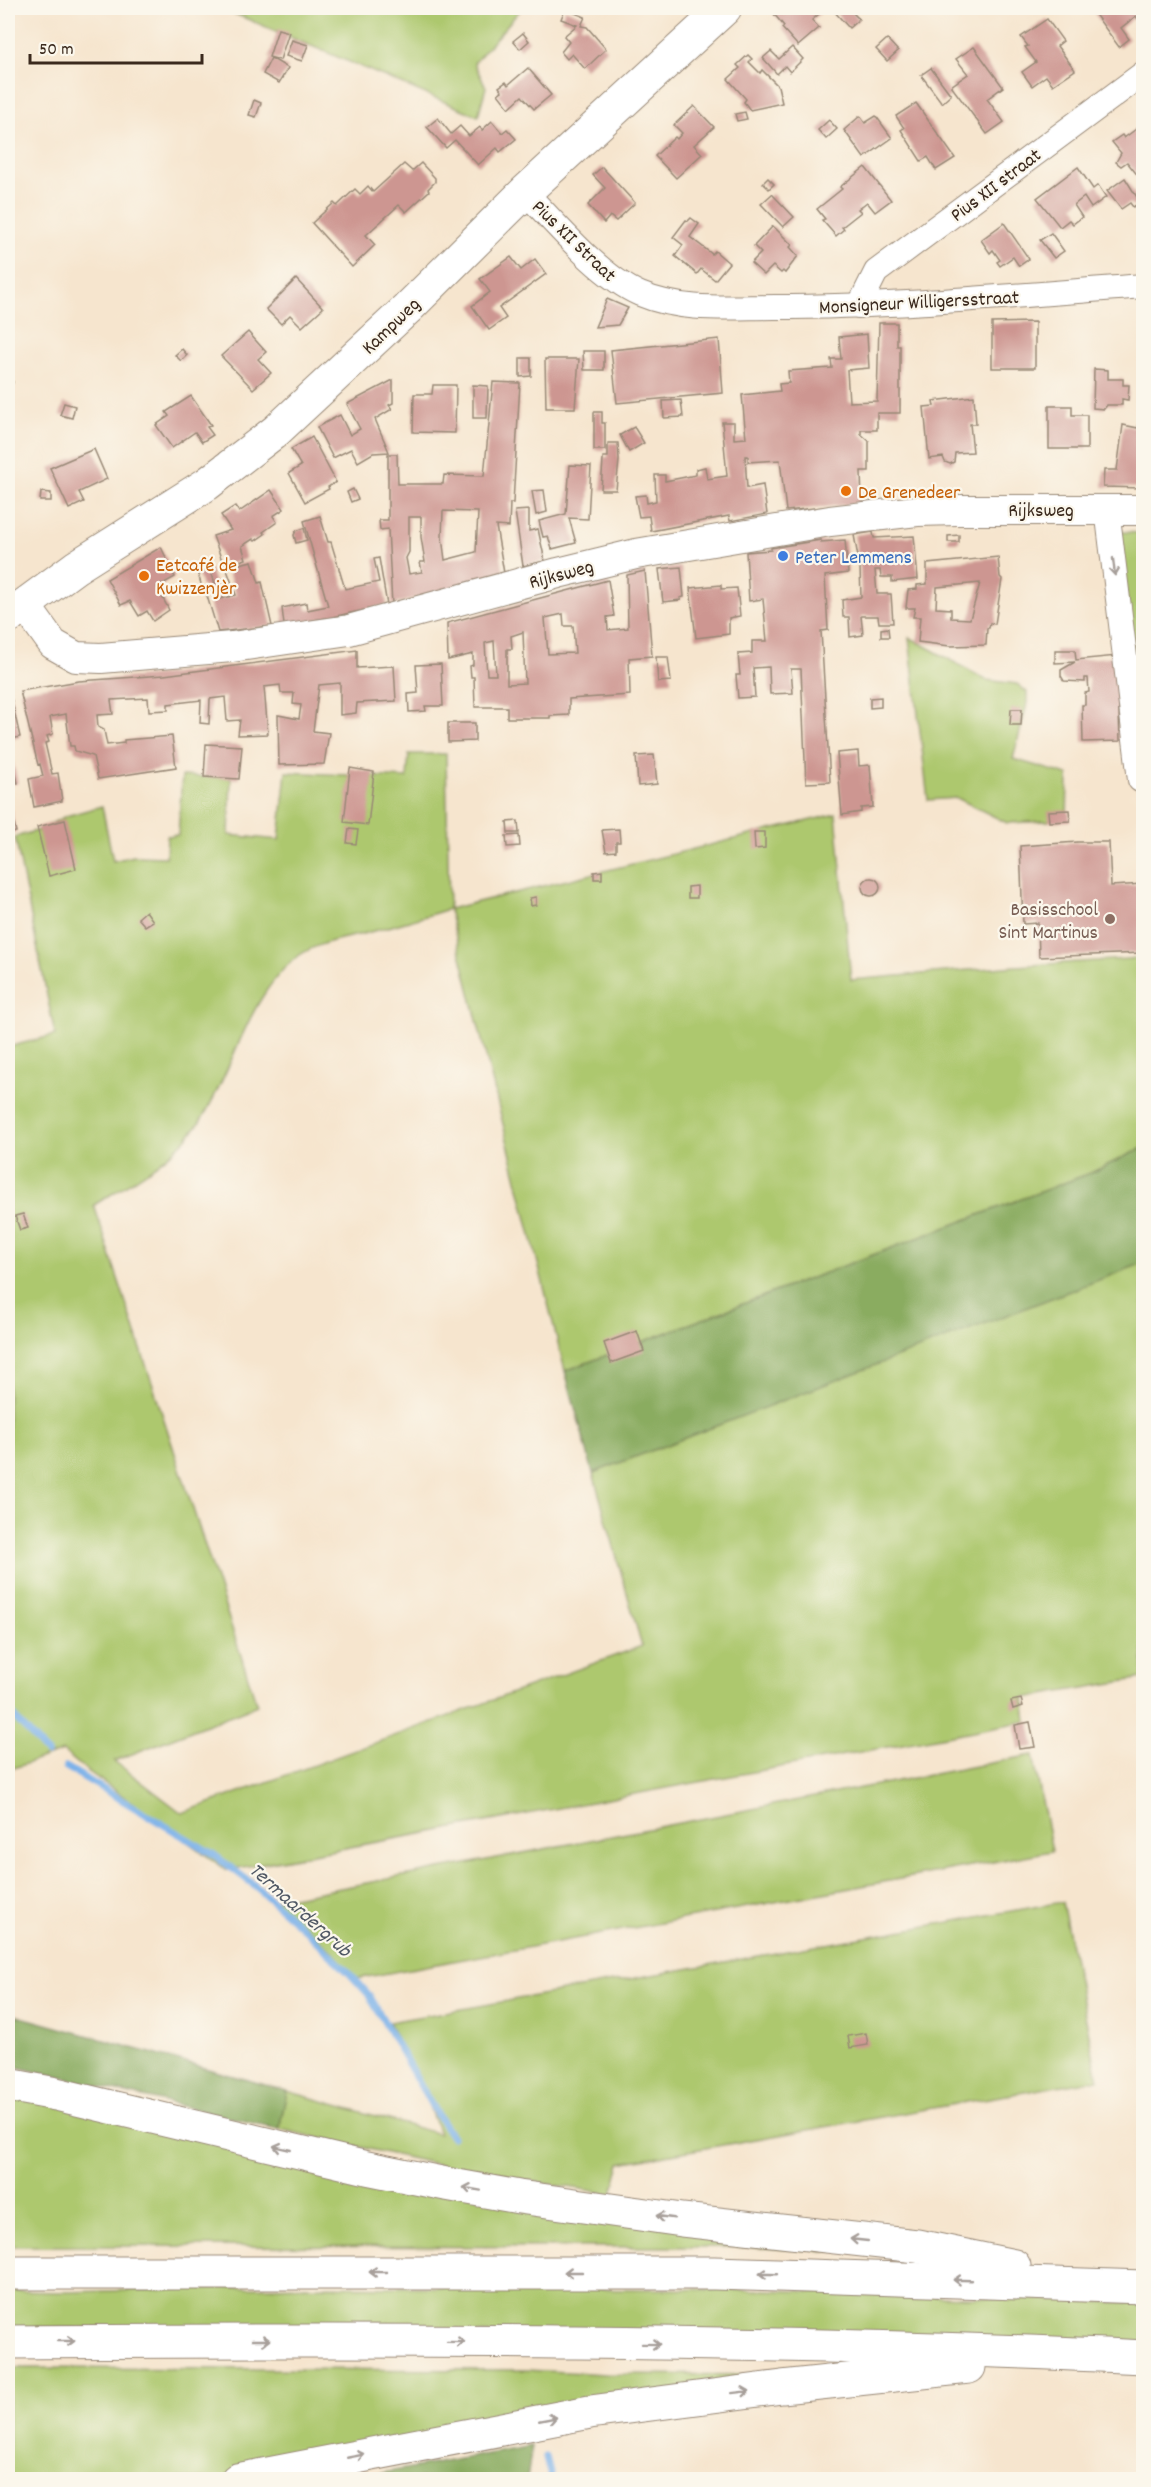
<svg xmlns="http://www.w3.org/2000/svg" width="1151" height="2487" viewBox="0 0 1151 2487" font-family="Dekko,sans-serif">
  <rect width="100%" height="100%" fill="#fbf7ec"/>
  <filter id="ink" filterUnits="userSpaceOnUse"><feTurbulence type="fractalNoise" baseFrequency=".0167" numOctaves="2"/><feDisplacementMap in="SourceGraphic" scale="12" xChannelSelector="R" yChannelSelector="G"/><feConvolveMatrix kernelMatrix="1 2 1 2 8 2 1 2 1" color-interpolation-filters="sRGB"/></filter>
  <filter id="wash" filterUnits="userSpaceOnUse"><feTurbulence type="fractalNoise" baseFrequency=".008" numOctaves="4" result="noise"/><feDisplacementMap in="SourceGraphic" scale="24" xChannelSelector="R" yChannelSelector="G"/><feGaussianBlur stdDeviation="1.35" result="paint"/><feColorMatrix in="noise" values="0 0 0 0 0 0 0 0 0 0 0 0 0 0 0 0 0 1.4 0 .05"/><feComposite in="paint" operator="in"/></filter>
  <g filter="url(#wash)">
    <rect width="100%" height="100%" fill="#f6e5ce"/>
    <g fill="#adc86e" stroke="#747946" stroke-width="1.5">
      <path d="M221 8H522L474 63 486 87 478 116Z"/>
      <path d="M1118 532 1143 533V688H1137Z"/>
      <path d="M909 637 986 680 1017 684 1027 692V704L1013 759 1068 775 1067 820 1007 823 957 798 928 800Z"/>
      <path d="M409 754H446L449 909 836 814 851 980 1016 966 1143 958V1148L1093 1172 565 1371 449 909C423 917 396 925 370 932 345 939 314 942 293 960 247 1000 234 1067 203 1117 178 1157 132 1181 94 1205L257 1705 114 1761 182 1813 642 1646 593 1473 1143 1263V1678L1024 1698 1027 1721 227 1870 82 1767 63 1751 8 1770V1047L55 1035 15 837 39 830 66 816 102 806 113 861 133 856 166 857 167 836 178 835 182 776 231 778 229 835 279 840 286 772 407 778Z"/>
      <path d="M1033 1755 1052 1851 356 1979C332 1949 304 1923 273 1901Z"/>
      <path d="M1062 1902 1098 2079 620 2163 612 2194 472 2172 279 2129 287 2091 439 2134 429 2106 389 2022Z"/>
      <path d="M8 2094 833 2251 743 2247 8 2246Z"/>
      <path d="M304 2286 765 2290 1144 2303 1143 2343 8 2327V2291L65 2292Z"/>
      <path d="M8 2368 525 2370 606 2374 785 2375 332 2456 215 2479 8 2480Z"/>
    </g>
    <g fill="#8aac61" stroke="#626b40" stroke-width="1.5">
      <path d="M1143 1148V1263L593 1473 565 1371 1093 1172Z"/>
      <path d="M8 2015H14L287 2091 279 2129 8 2065Z"/>
      <path d="M532 2446 527 2479H349Z"/>
    </g>
    <g fill="none" stroke-linecap="round" stroke-linejoin="round">
      <g stroke="#7ab1e9" stroke-width="7">
        <path d="M8 1710 47 1753"/>
        <path d="M66 1767 213 1854 254 1885 306 1931 349 1973 369 1995 436 2113 452 2137"/>
        <path d="M546 2457 552 2480"/>
      </g>
    </g>
    <g id="blocks">
      <g fill="#cd9691" fill-rule="evenodd">
        <path d="M781 8H826L812 20 819 28 798 46 782 28 784 26 774 14Z"/>
        <path d="M838 8H848L859 19 849 28 834 11Z"/>
        <path d="M1102 8H1143V15L1138 19 1136 16 1121 28 1129 39 1119 47 1094 13Z"/>
        <path d="M565 9 585 17 581 26 587 27 606 49 585 69 572 54 567 59 561 52 569 42 564 36 577 25 561 19Z"/>
        <path d="M1047 19 1063 41 1057 46 1075 70 1053 85 1046 76 1032 86 1022 72 1036 62 1025 47 1028 46 1021 37Z"/>
        <path d="M278 29 289 32 280 60 269 57Z"/>
        <path d="M523 33 529 41 520 49 513 41Z"/>
        <path d="M887 39 898 51 887 61 876 49Z"/>
        <path d="M292 40 308 45 302 61 286 56Z"/>
        <path d="M792 47 803 59 790 72 785 66 777 74 763 58 771 51 779 59Z"/>
        <path d="M974 47 1003 87 987 99 1004 122 987 134 951 86 968 74 956 59Z"/>
        <path d="M748 55 752 59 749 62 760 73 762 70 778 86 782 103 750 110 744 102 746 99 728 79 740 68 737 65Z"/>
        <path d="M271 58 288 68 279 83 263 74Z"/>
        <path d="M528 68 551 95 534 109 522 96 509 108 498 94 502 91 499 87 506 82 508 85Z"/>
        <path d="M931 68 951 95 942 103 921 75Z"/>
        <path d="M254 100 261 103 256 117 249 115Z"/>
        <path d="M916 103 955 158 936 170 928 157 921 161 901 130 904 128 896 116Z"/>
        <path d="M694 106 714 127 694 145 702 154 676 178 655 156 675 137 677 139 682 133 674 125Z"/>
        <path d="M745 112 747 119 737 121 735 114Z"/>
        <path d="M860 116 865 123 876 116 892 138 864 158 844 130Z"/>
        <path d="M438 118 451 134 460 126 469 136 480 127 482 130 492 121 502 133 507 129 516 139 500 152 497 148 478 165 455 140 446 148 427 127Z"/>
        <path d="M829 120 837 129 826 139 818 130Z"/>
        <path d="M1143 124V174L1139 177 1127 162 1121 166 1116 162 1121 153 1112 142 1122 135 1124 138Z"/>
        <path d="M421 163 435 178V182L428 189 429 191 406 212 399 205 366 235 375 245 352 267 312 223 334 203 337 206 355 189 360 194 368 186 373 192 404 164 412 171Z"/>
        <path d="M602 167 635 203 616 221 610 216 604 223 588 205 605 188 593 175Z"/>
        <path d="M865 167 891 200 875 212 867 202 858 209 861 212 842 227 844 229 836 236 822 220 825 219 817 209 842 189 840 187Z"/>
        <path d="M1078 167 1093 189 1098 185 1106 197 1091 208 1084 197 1074 205 1082 217 1073 224 1069 220 1060 227 1037 198Z"/>
        <path d="M768 178 774 184 769 189 763 183Z"/>
        <path d="M1125 178 1140 202 1133 207 1130 203 1121 209 1107 191Z"/>
        <path d="M772 194 794 217 783 227 761 204Z"/>
        <path d="M691 218 699 224 690 237 712 254 715 251 729 263 715 280 701 269 697 274 675 256 683 245 673 237 686 220 688 221Z"/>
        <path d="M1004 223 1029 259 1019 266 1013 257 1000 266 997 262 1000 260 993 250 990 253 981 240Z"/>
        <path d="M773 226 792 245 790 247 798 256 785 273 783 271 781 273 773 266 764 275 751 263 761 253 754 246Z"/>
        <path d="M1051 233 1064 251 1054 258 1040 240Z"/>
        <path d="M511 257 521 270 535 259 546 274 499 308 506 318 489 330 472 306 490 292 480 279Z"/>
        <path d="M296 279 323 308 302 327 290 315 281 324 266 309Z"/>
        <path d="M607 299 628 308 618 325 595 327Z"/>
        <path d="M1035 322V368H992V323Z"/>
        <path d="M879 323H897V346H900V413H877V430H861V434L869 441V471H861L862 503 786 511 780 460 748 462V456H745L747 488 763 485 767 514 730 521 729 516 651 531 649 516 639 517 635 496 646 495 647 503 656 501 655 475H665V481L696 475V469L705 467 707 479 727 476 722 422H734V439L746 438 742 395 780 391 779 384 789 383 788 371 832 368 831 359H841L839 337 867 334 869 368 847 370 849 402 877 401Z"/>
        <path d="M248 332 266 352 258 359 271 373 253 389 221 356Z"/>
        <path d="M719 339 723 393 617 403 611 350Z"/>
        <path d="M182 349 187 355 181 361 175 355Z"/>
        <path d="M583 351H604V370H584Z"/>
        <path d="M520 358H531V376L520 377Z"/>
        <path d="M545 359H579L575 408H546Z"/>
        <path d="M1094 369 1108 370V379H1123V385H1129L1128 400 1122 399V405H1107L1104 409 1093 408Z"/>
        <path d="M8 380 13 382 8 397Z"/>
        <path d="M393 380V403L389 405 392 409 375 419 389 452 373 453 358 462 351 449 333 458 317 427 340 415 350 435 360 429 347 404Z"/>
        <path d="M493 382 520 383 513 503H510L509 527 496 526 504 573 392 605 388 529 380 530 379 520H388V454H397L398 484H443L444 475 484 476ZM443 511 478 512 476 552 445 560 442 537ZM409 517H421V537L425 562H420L422 572 409 574 406 558 409 552Z"/>
        <path d="M433 385H456L455 433 413 432 414 394H432Z"/>
        <path d="M473 385 488 386 487 418H473Z"/>
        <path d="M191 396 211 425 207 427 213 435 202 442 195 432 172 448 156 425 169 416 166 412Z"/>
        <path d="M974 396 976 424H970L973 452 955 453 954 462 950 464 945 462 943 457 929 459 924 407 934 406 933 401Z"/>
        <path d="M681 400 683 417 664 418 663 401Z"/>
        <path d="M1142 401 1143 488 1103 487 1104 470H1117L1123 425 1138 428Z"/>
        <path d="M64 403 75 406 72 418 60 415Z"/>
        <path d="M1049 406H1072V415H1087V449H1049Z"/>
        <path d="M594 412H602V423H605V450H594Z"/>
        <path d="M634 427 644 443 629 452 620 435Z"/>
        <path d="M312 437 336 482 328 487 329 489 305 502 289 473 301 466 291 449Z"/>
        <path d="M608 443H618L619 460 616 490H601L603 460V457H608Z"/>
        <path d="M94 449 107 479 79 492 84 502 69 509 50 468Z"/>
        <path d="M570 465 591 466 588 519 569 518 576 543 552 549 548 536 543 537 539 521 566 514Z"/>
        <path d="M353 489 358 499 351 502 347 492Z"/>
        <path d="M271 490 284 509 273 516 277 522 263 532 265 534 255 541 253 539 242 546 246 559 224 566 213 536 231 530 221 515 235 506 239 512Z"/>
        <path d="M544 490 547 512 536 515 532 491Z"/>
        <path d="M41 492 51 493V501H40Z"/>
        <path d="M529 510V531L538 529 545 561 523 566 515 511Z"/>
        <path d="M320 516 328 542H331L345 589 379 582 374 559 379 558 387 605 332 617 284 625 282 608 306 603 307 610 328 606 304 521Z"/>
        <path d="M304 528 307 540 296 543 294 535 296 531Z"/>
        <path d="M873 532 874 538 914 536 918 579 892 582V577H881L880 570H875L877 594H891L893 623H879L878 616H861L863 635 850 637 849 617H843L842 600 861 597 860 568 854 535Z"/>
        <path d="M959 535V542H948V536Z"/>
        <path d="M821 540V542L845 540 848 573 825 576 828 630 821 631 830 782 806 783 801 669H791L793 693 770 694 769 667 753 668 755 697 738 698 736 675H740L738 654 752 653V641H767L763 599 749 601 746 552 771 550V548Z"/>
        <path d="M161 547 175 577 157 587 169 610 153 621 147 611 139 616 130 601 121 605 107 579Z"/>
        <path d="M998 557 1000 577 1002 579 995 624 990 623 989 628H987L986 645 950 646 918 642 920 617H913L915 608H906L908 590 917 589V585L927 584V564ZM980 583 970 619 951 618V609L936 608 937 587Z"/>
        <path d="M252 561 259 583 262 582 272 626 218 632 204 586 202 587 198 574 210 568 220 599 236 595 226 567Z"/>
        <path d="M681 567 684 597 680 598 681 600 663 602 659 569Z"/>
        <path d="M645 571 652 656 629 658 630 695 569 699V715L550 716V718H507V707H475L474 677H471L470 666 473 665V654L448 660 447 623 608 580 614 616 607 617 608 630 628 628 627 575ZM563 614 564 626H573L575 653 548 654 545 618ZM523 632 525 683 507 684V649H512L511 636ZM494 641 496 675H487L485 643Z"/>
        <path d="M721 585V589L737 588 740 616 729 618V634L696 638 690 588Z"/>
        <path d="M888 628 889 637H881V629Z"/>
        <path d="M357 650V668L394 666 396 701 357 703 356 713 340 715V683L319 685 313 731 329 733 324 764 279 765 278 715 299 719 301 705 293 704 294 693H281L280 685 264 687 268 734 238 735 240 720 227 721 225 697 210 699 209 724 200 723 201 700 168 704V710L149 711 148 698 111 700 113 714 97 715 98 727 104 730 107 745 124 743V740L172 736 176 767 98 779 93 756 75 751 74 746H70L66 714 50 717 53 734 47 736 49 742 45 743 52 774 58 773 62 801 34 807 29 779 43 776 40 764 38 765 20 691 79 681 164 675Z"/>
        <path d="M1055 650H1075L1076 660 1117 656 1120 741 1083 742 1082 705H1085V693L1089 692 1088 678H1085V682L1064 681 1061 676V670L1075 662 1055 663Z"/>
        <path d="M656 657H668L671 681 658 682Z"/>
        <path d="M441 664 443 706H425L426 711 409 712 408 694 418 693 416 665Z"/>
        <path d="M10 693 20 737 8 740V694Z"/>
        <path d="M881 697V707L870 708V698Z"/>
        <path d="M1011 709H1022L1021 725H1010Z"/>
        <path d="M448 723H475V741L448 742Z"/>
        <path d="M206 744 242 746 239 779 204 777Z"/>
        <path d="M10 751 18 783 8 785V752Z"/>
        <path d="M858 751 859 766 870 765 873 807 861 808V812L842 815 837 753Z"/>
        <path d="M654 755 657 784 638 786 636 756Z"/>
        <path d="M350 768 374 772 368 825 344 822Z"/>
        <path d="M11 809 16 832 8 834V810Z"/>
        <path d="M1069 810 1070 821 1049 822 1048 811Z"/>
        <path d="M65 820 76 869 49 876 37 827Z"/>
        <path d="M518 821 519 833H508L507 822Z"/>
        <path d="M349 829 358 830 356 844 347 843Z"/>
        <path d="M619 829 620 842H616V851L606 852 602 830Z"/>
        <path d="M754 832H765V848L755 849Z"/>
        <path d="M519 835 520 846 507 847 506 836Z"/>
        <path d="M1078 842H1109L1111 886 1143 884V953L1039 957 1038 923 1023 924 1020 846Z"/>
        <path d="M602 871V879H594V872Z"/>
        <circle cx="871" cy="887" r="9"/>
        <path d="M697 886V898H688V887Z"/>
        <path d="M536 897V905L531 906 530 898Z"/>
        <path d="M146 911 153 921 145 926 138 918Z"/>
        <path d="M23 1214 28 1228 20 1230 15 1216Z"/>
        <path d="M637 1331 644 1351 611 1363 604 1343Z"/>
        <path d="M1021 1699 1023 1706 1013 1709 1011 1701Z"/>
        <path d="M1030 1722 1035 1747 1019 1749 1015 1725Z"/>
        <path d="M866 2033 868 2045 850 2048 848 2036Z"/>
      </g>
    </g>
  </g>
  <g filter="url(#ink)">
    <use href="#blocks" fill-opacity="0" stroke="#988876" stroke-width="1.5"/>
    <g fill="none" stroke-linecap="round" stroke-linejoin="round">
      <defs>
        <g id="minor">
          <path d="M525 192C556 224 600 277 640 294 683 312 730 307 775 307 898 307 1021 295 1144 286"/>
          <path d="M859 306 876 272 1144 73"/>
          <path d="M1107 509 1140 780H1144"/>
        </g>
        <path id="tertiary" d="M25 605 53 644 76 657 101 658 232 647 349 630 558 573 636 554 830 521 917 511 957 510H1144"/>
        <path id="secondary" d="M8 617 76 567 207 484 276 431 407 309 525 192 725 8"/>
        <g id="motorway">
          <path d="M8 2085 56 2094 367 2168 446 2184 519 2197 682 2220 917 2246 1014 2266"/>
          <path d="M8 2273H714L1144 2287"/>
          <path d="M8 2342C386 2340 765 2339 1144 2357"/>
          <path d="M237 2480 590 2412 782 2387 969 2367"/>
        </g>
      </defs>
      <use href="#minor" stroke="#988876" stroke-width="26"/>
      <use href="#tertiary" stroke="#988876" stroke-width="32"/>
      <use href="#secondary" stroke="#988876" stroke-width="35"/>
      <use href="#motorway" stroke="#988876" stroke-width="35"/>
      <use href="#minor" stroke="#fff" stroke-width="24"/>
      <use href="#tertiary" stroke="#fff" stroke-width="30"/>
      <use href="#secondary" stroke="#fff" stroke-width="33"/>
      <use href="#motorway" stroke="#fff" stroke-width="33"/>
    </g>
    <defs><path id="oneway-shaft" d="M-6 0H5M1.5-3L5.5 0L1.5 3" fill="none" stroke-width="1.6" stroke-linecap="round" stroke-linejoin="round" transform="scale(1.5)"/></defs>
    <g stroke="#a79f9a">
      <use href="#oneway-shaft" transform="translate(1114 567) rotate(83)"/>
      <use href="#oneway-shaft" transform="translate(282 2148) rotate(-167)"/>
      <use href="#oneway-shaft" transform="translate(472 2189) rotate(-170)"/>
      <use href="#oneway-shaft" transform="translate(665 2217) rotate(-172)"/>
      <use href="#oneway-shaft" transform="translate(859 2240) rotate(-174)"/>
      <use href="#oneway-shaft" transform="translate(378 2272) rotate(-180)"/>
      <use href="#oneway-shaft" transform="translate(573 2272) rotate(-180)"/>
      <use href="#oneway-shaft" transform="translate(768 2274) rotate(-178)"/>
      <use href="#oneway-shaft" transform="translate(962 2280) rotate(-178)"/>
      <use href="#oneway-shaft" transform="translate(261 2340)"/>
      <use href="#oneway-shaft" transform="translate(66 2341)"/>
      <use href="#oneway-shaft" transform="translate(456 2342) rotate(1)"/>
      <use href="#oneway-shaft" transform="translate(651 2344) rotate(1)"/>
      <use href="#oneway-shaft" transform="translate(741 2392) rotate(-7)"/>
      <use href="#oneway-shaft" transform="translate(548 2419) rotate(-11)"/>
      <use href="#oneway-shaft" transform="translate(356 2456) rotate(-11)"/>
    </g>
  </g>
  <g fill="#e8710a" stroke="#fbf7ec" stroke-width="2">
    <circle cx="846" cy="491" r="6"/>
    <circle cx="144" cy="576" r="6"/>
  </g>
  <circle fill="#3f7fe0" stroke="#fbf7ec" stroke-width="2" cx="783" cy="556" r="6"/>
  <circle fill="#8d6e63" stroke="#fbf7ec" stroke-width="2" cx="1110" cy="919" r="6"/>
  <g text-anchor="middle" stroke-width="4.5" stroke-linejoin="round" paint-order="stroke">
    <g font-size="20" fill="#3b2a1e" stroke="#fbf7ec">
      <text transform="translate(995 184) rotate(-37)" y="7">Pius XII straat</text>
      <text transform="translate(575 240) rotate(44)" y="7">Pius XII Straat</text>
      <text transform="translate(919 301) rotate(-3)" y="7">Monsigneur Willigersstraat</text>
      <text transform="translate(390 325) rotate(-44)" y="7">Kampweg</text>
      <text x="1041" y="516">Rijksweg</text>
      <text transform="translate(561 573) rotate(-15)" y="7">Rijksweg</text>
    </g>
    <g font-size="20" fill="#c56008" stroke="#fbf7ec" text-anchor="start">
      <text x="858" y="498">De Grenedeer</text>
      <text x="156" y="571">Eetcafé de<tspan x="156" dy="23">Kwizzenjèr</tspan></text>
    </g>
    <g font-size="20" fill="#366cbe" stroke="#fbf7ec" text-anchor="start">
      <text x="795" y="563">Peter Lemmens</text>
    </g>
    <g font-size="20" fill="#785e54" stroke="#fbf7ec" text-anchor="end">
      <text x="1098" y="915">Basisschool<tspan x="1098" dy="23">Sint Martinus</tspan></text>
    </g>
    <g font-size="21" font-style="italic" fill="#515965" stroke="#fbf7ec">
      <text transform="translate(301 1909) rotate(42)" y="7">Termaardergrub</text>
    </g>
  </g>
  <rect width="1151" height="2487" fill="none" stroke="#fbf7ec" stroke-width="30"/>
  <path d="M30 54v9h172v-9" fill="none" stroke="#3b2a1e" stroke-width="3"/>
  <text x="39" y="54" font-size="18" fill="#3b2a1e" stroke="#fbf7ec" stroke-width="4.5" paint-order="stroke">50 m</text>
</svg>
